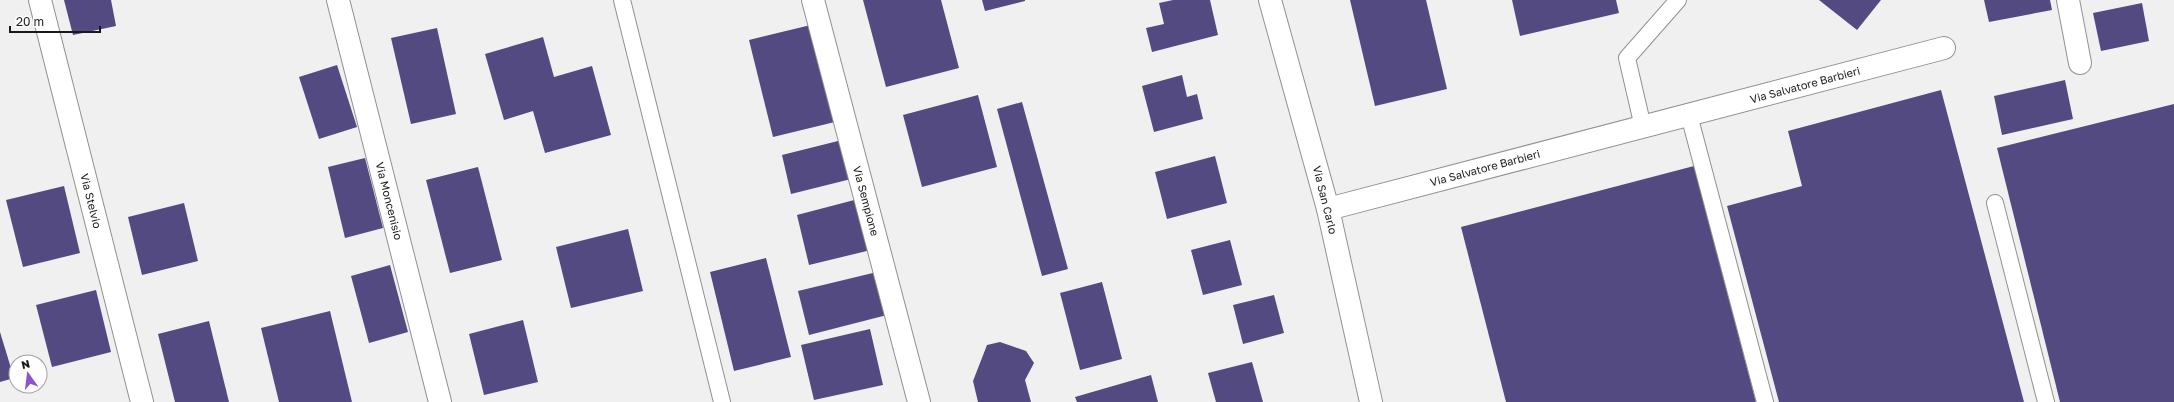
<svg xmlns="http://www.w3.org/2000/svg" width="2174" height="402" viewBox="0 0 2174 402" font-family="'Golos Text',sans-serif">
  <rect width="100%" height="100%" fill="#f0f0f1"/>
  <g fill="#524a80">
    <path d="M64 0H111L116 26 73 35Z"/>
    <path d="M863 0H941L959 68 886 87Z"/>
    <path d="M982 0H1025V1L985 11Z"/>
    <path d="M1173 0H1210L1218 35 1152 52 1146 28 1164 24 1159 3Z"/>
    <path d="M1350 0H1426L1447 89 1375 106Z"/>
    <path d="M1512 0H1616L1619 13 1520 36Z"/>
    <path d="M1819 0H1881L1857 30Z"/>
    <path d="M1984 0H2050L2052 10 1989 22Z"/>
    <path d="M2142 3 2149 41 2101 51 2093 13Z"/>
    <path d="M819 23 843 120 773 137 749 40Z"/>
    <path d="M437 28 456 114 411 124 391 38Z"/>
    <path d="M543 37 554 77 592 66 611 135 545 153 533 111 504 120 485 54Z"/>
    <path d="M337 65 357 127 319 139 299 77Z"/>
    <path d="M1182 75 1187 97 1197 94 1203 119 1154 132 1142 86Z"/>
    <path d="M2065 80 2073 119 2002 135 1994 96Z"/>
    <path d="M1941 90 2024 402H1779L1727 206 1802 186 1788 131Z"/>
    <path d="M978 95 997 167 922 187 903 115Z"/>
    <path d="M1022 102 1068 269 1042 276 997 109Z"/>
    <path d="M2174 104V402H2060L1997 148Z"/>
    <path d="M846 139 855 178 791 194 782 155Z"/>
    <path d="M1215 156 1227 203 1167 219 1155 172Z"/>
    <path d="M365 158 383 228 345 238 328 167Z"/>
    <path d="M1694 166 1756 402H1506L1461 227Z"/>
    <path d="M478 167 502 260 450 273 426 180Z"/>
    <path d="M64 186 80 253 23 267 6 200Z"/>
    <path d="M862 198 875 249 809 265 797 215Z"/>
    <path d="M184 203 198 261 142 275 128 217Z"/>
    <path d="M628 229 643 291 571 308 556 247Z"/>
    <path d="M1230 240 1242 285 1203 295 1191 250Z"/>
    <path d="M766 258 791 357 734 371 710 272Z"/>
    <path d="M390 265 408 332 369 343 351 276Z"/>
    <path d="M877 272 887 315 809 335 798 291Z"/>
    <path d="M1102 282 1122 359 1080 370 1060 293Z"/>
    <path d="M96 290 111 352 52 367 36 305Z"/>
    <path d="M1274 295 1284 333 1243 344 1233 305Z"/>
    <path d="M330 311 352 402H279L261 328Z"/>
    <path d="M523 320 538 382 484 395 469 334Z"/>
    <path d="M209 321 229 402H175L158 334Z"/>
    <path d="M870 329 883 385 814 400 801 345Z"/>
    <path d="M0 332 14 378 0 382Z"/>
    <path d="M1000 342 1026 351 1034 363 1025 380 1031 402H978L973 381 987 345Z"/>
    <path d="M1252 362 1263 402H1216L1208 373Z"/>
    <path d="M1151 375 1158 402H1077L1075 397Z"/>
  </g>
  <g fill="none" stroke-linecap="round" stroke-linejoin="round">
    <defs>
      <g id="service">
        <path d="M622 0 722 402"/>
        <path d="M1689 115 1765 402"/>
        <path d="M1643 127 1627 58 1678 0"/>
        <path d="M1995 203 2046 402"/>
      </g>
      <g id="minor">
        <path d="M40 0 142 402"/>
        <path d="M338 0 440 402"/>
        <path d="M813 0 919 402"/>
        <path d="M1270 0 1328 209 1371 402"/>
        <path d="M2068 0 2080 63"/>
        <path d="M1328 209 1944 48"/>
      </g>
    </defs>
    <use href="#service" stroke="#919192" stroke-width="18"/>
    <use href="#minor" stroke="#919192" stroke-width="24"/>
    <use href="#service" stroke="#fff" stroke-width="16"/>
    <use href="#minor" stroke="#fff" stroke-width="22"/>
  </g>
  <g text-anchor="middle" stroke-width="4" stroke-linejoin="round" paint-order="stroke">
    <g font-size="11" fill="#191919" stroke="#fefeff">
      <text transform="translate(1805 85) rotate(-15)" y="4">Via Salvatore Barbieri</text>
      <text transform="translate(1485 168) rotate(-15)" y="4">Via Salvatore Barbieri</text>
      <text transform="translate(1325 200) rotate(76)" y="4">Via San Carlo</text>
      <text transform="translate(91 201) rotate(76)" y="4">Via Stelvio</text>
      <text transform="translate(389 201) rotate(76)" y="4">Via Moncenisio</text>
      <text transform="translate(866 201) rotate(75)" y="4">Via Sempione</text>
    </g>
  </g>
  <g transform="translate(28 374) rotate(346)"><circle r="19" fill="#fefeff" stroke="#a2a2a3"/>
  <path d="M0-3L7 15L0 10L-7 15Z" fill="#8d54cb"/>
  <text y="-6" font-size="11" font-weight="bold" text-anchor="middle" fill="#191919">N</text>
  </g>
  <path d="M10 26v6h90v-6" fill="none" stroke="#191919" stroke-width="2"/>
  <text x="16" y="26" font-size="12" fill="#191919" stroke="#fefeff" stroke-width="3" paint-order="stroke">20 m</text>
</svg>
